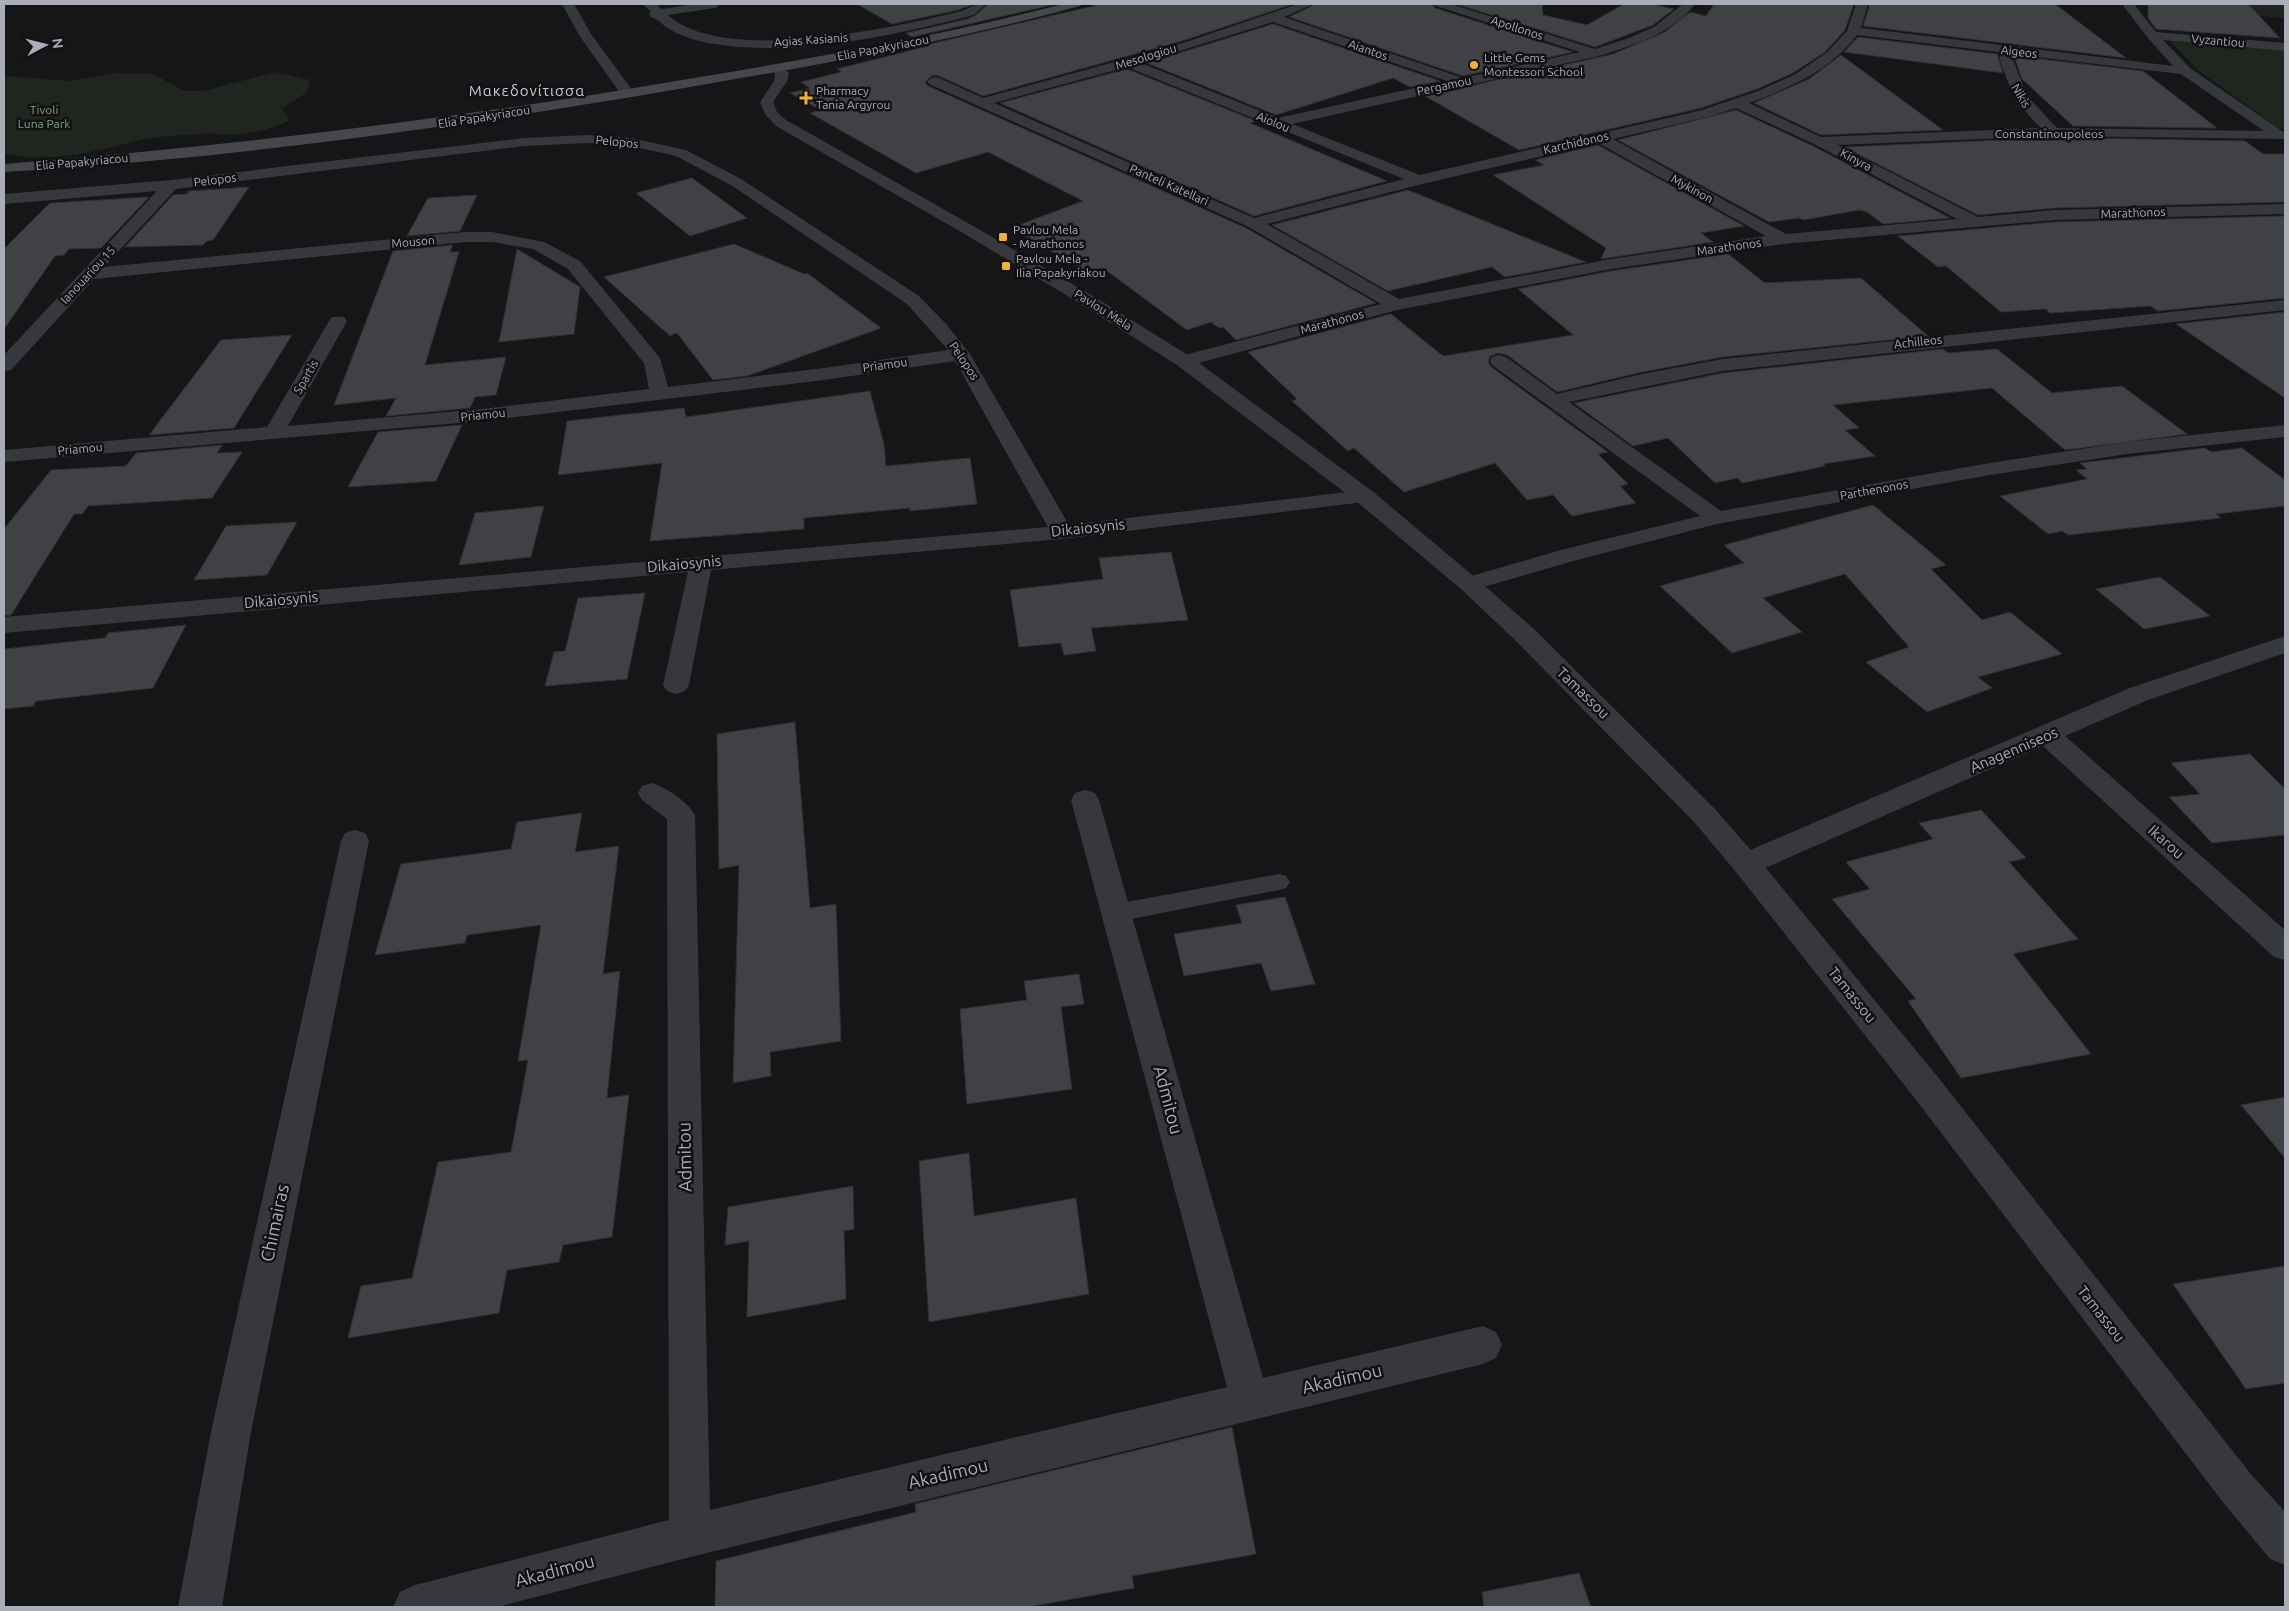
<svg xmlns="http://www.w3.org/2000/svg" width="2289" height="1611" viewBox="0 0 2289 1611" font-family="Ubuntu,sans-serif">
  <rect width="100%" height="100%" fill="#161618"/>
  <path fill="#222225" d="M2124 4H2285V18L2226 13Z"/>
  <g fill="#1e261f">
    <path d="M2170 41 2285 51V129H2280L2199 71Z"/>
    <path d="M276 72 310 80 307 92 282 109 290 120C269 131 236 138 212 133 186 136 157 135 132 142 94 152 43 164 4 153V76L71 81 114 73 153 74 185 91H203Z"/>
  </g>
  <g fill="#404145" stroke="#303034">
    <path d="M857 4H974L958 10 892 24Z"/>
    <path d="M988 4H1056L912 37 906 33 968 19 976 15Z"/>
    <path d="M1102 4H1293L1182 41 983 96 939 76 933 75 925 82 928 86 1246 228 1376 303 1236 340 1223 327 1219 328 1211 322 1187 330 1103 268 1088 273 1022 234 1031 231 1019 225 1083 201 988 152 916 173 810 113 821 110 790 93 810 88 801 82 842 72 837 69 928 46 926 45Z"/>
    <path d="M1316 4H1432L1435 8 1573 52 1463 76 1289 17Z"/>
    <path d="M1456 4H1542L1543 15 1587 25 1624 4H1650L1674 9 1653 25 1595 47Z"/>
    <path d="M1714 4H1854L1845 30 1825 52 1793 73 1757 89 1701 108 1519 150 1425 96 1613 54 1665 32 1690 12 1706 16Z"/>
    <path d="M1870 4H2055L2126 58 1863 26Z"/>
    <path d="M2148 4H2248L2280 38 2156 29 2148 18Z"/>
    <path d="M1273 24 1440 81 1410 87 1393 78 1276 115 1147 63Z"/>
    <path d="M1858 37 1997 54 2003 73 1844 52Z"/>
    <path d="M1841 55 1943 130 1821 135 1754 103 1809 79Z"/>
    <path d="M2014 56 2143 71 2217 128 2073 126 2022 79Z"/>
    <path d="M1127 69 1256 121 1250 123 1387 181 1254 216 1000 103Z"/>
    <path d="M1736 110 1813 146 1950 218 1883 224 1867 212 1859 210 1803 220 1800 218 1769 222 1618 140Z"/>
    <path d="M2086 138 2245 141 2263 154H2285V202L2055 208 1978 215 1844 147 2003 140H2088Z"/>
    <path d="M1598 145 1744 226 1701 233 1713 242 1601 259 1606 248 1493 175 1544 165 1535 160Z"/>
    <path d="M692 178 747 218 690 236 636 193Z"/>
    <path d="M249 187 213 240 207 241 203 245 125 247 173 195 187 194 189 191Z"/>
    <path d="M1408 190 1586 262 1505 277 1492 267 1388 291 1272 225Z"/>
    <path d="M477 195 460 231 407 236 428 198Z"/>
    <path d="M149 197 101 248 69 249 64 255 55 256 4 329V249L50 203Z"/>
    <path d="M2285 216V298L2158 311 2150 306 2050 313 2046 309 2001 312 1946 266 1938 267 1898 236 2055 222Z"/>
    <path d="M734 244 804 274 807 273 881 328 747 376 713 380 677 333 670 336 604 277Z"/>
    <path d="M453 245 450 252H459L425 365 506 357 496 395 475 397 470 408 386 416 396 398 334 405 393 251Z"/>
    <path d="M517 249 580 287 574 334 499 342Z"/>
    <path d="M1728 254 1765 283 1861 278 1928 336 1723 357 1642 372 1557 392 1507 355 1498 353 1490 356 1488 362 1491 367 1608 452 1598 454 1628 484 1620 486 1636 503 1572 516 1553 495 1527 500 1495 463 1404 492 1354 448 1348 451 1292 401 1297 399 1248 352 1391 314 1443 356 1573 335 1518 289 1611 271Z"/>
    <path d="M2285 312V398L2176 324Z"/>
    <path d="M292 335 234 428 149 435 221 340Z"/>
    <path d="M1943 349 1948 353 1997 349 2052 393 2122 386 2187 434 2065 450 1992 388 1833 405 1859 428 1845 430 1875 456 1823 464 1826 466 1742 483 1738 478 1715 483 1668 438 1633 446 1574 403 1723 373Z"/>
    <path d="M870 391 884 445 886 466 970 458 977 504 910 511V508L804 518V529L650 541 662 463 558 475 567 421 684 408 686 417Z"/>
    <path d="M462 425 436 481 348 487 378 432Z"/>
    <path d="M222 445 217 453 242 452 212 498 88 506 82 514H74L11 615H4V529L51 470 126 466 136 453Z"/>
    <path d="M2205 448 2211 452 2242 448 2285 480V506L2216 514 2221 518 2068 535 2062 531 2048 534 2000 496 2087 479 2076 470 2087 469 2080 463Z"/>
    <path d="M1873 505 1946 565 1931 569 1982 620 2010 612 2062 654 1978 677 1992 688 1927 712 1866 662 1909 647 1845 574 1763 598 1802 632 1732 653 1660 586 1744 563 1724 545Z"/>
    <path d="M544 506 531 557 459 565 475 513Z"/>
    <path d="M297 522 267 575 194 580 226 526Z"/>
    <path d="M1171 552 1188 620 1091 628 1096 651 1064 655 1061 643 1019 647 1010 590 1103 579 1099 558Z"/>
    <path d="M2160 577 2210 616 2144 629 2096 589Z"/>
    <path d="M645 593 627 679 545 686 554 652 565 651 578 598Z"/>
    <path d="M186 625 153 688 36 701 33 706 4 709V649L105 638 108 633Z"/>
    <path d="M795 722 810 908 836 904 841 1041 770 1052 771 1076 733 1083 739 865 719 869 717 734Z"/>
    <path d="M2250 754 2285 789V835L2212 843 2169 797 2200 794 2171 763Z"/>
    <path d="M1981 810 2026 858 2009 862 2078 939 2013 954 2091 1054 1961 1078 1908 1001 1916 999 1832 899 1870 889 1846 862 1933 839 1919 823Z"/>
    <path d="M582 813 575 852 619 846 603 974 620 971 607 1098 629 1095 612 1237 563 1245 559 1262 507 1270 499 1313 348 1338 361 1286 412 1278 438 1162 511 1152 528 1060 518 1061 541 925 467 935 465 943 375 955 401 864 511 849 517 822Z"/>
    <path d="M1285 897 1315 984 1271 991 1261 963 1184 976 1174 934 1242 923 1236 905Z"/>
    <path d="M1079 974 1084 1004 1061 1007 1072 1089 967 1104 960 1009 1027 1000 1024 981Z"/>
    <path d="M2285 1097V1158L2241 1105Z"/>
    <path d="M969 1153 974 1216 1076 1198 1089 1294 929 1322 919 1161Z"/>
    <path d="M853 1186 854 1229 844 1231 846 1299 747 1317 749 1241 725 1245 728 1207Z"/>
    <path d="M2285 1266V1383L2246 1389 2173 1284Z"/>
    <path d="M1232 1427 1256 1554 1132 1576 1134 1588 1028 1607H715L716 1561 916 1512 915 1504Z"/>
    <path d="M1579 1573 1591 1607H1484L1482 1592Z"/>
  </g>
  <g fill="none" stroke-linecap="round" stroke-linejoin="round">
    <path fill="#37383d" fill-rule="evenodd" d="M1279 874 1286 876 1290 882 1286 888 1279 890 1116 922 1108 919 1105 913 1108 907 1116 904Z"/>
    <g fill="#37383d" fill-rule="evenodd">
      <path d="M562 4H574L591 34 635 94 633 97H623L579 35Z"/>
      <path d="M643 4H656L662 9 695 4H721L715 8 668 15C719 62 869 32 932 18 940 16 949 14 958 12 969 9 974 3 986 4L975 14 967 17C884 37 794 58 708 43 696 41 679 35 669 29 662 25 659 19 651 17L649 14 651 12Z"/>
      <path d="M1298 4H1314L1284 17 1463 78 1580 52 1436 6 1434 4H1451L1595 49 1629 38 1654 27 1683 4H1695C1672 34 1634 45 1599 56L1292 124 1420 175 1702 110 1758 91 1794 75 1826 53 1847 31 1856 4H1868L1861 28 2173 66 2148 38 2122 4H2134L2156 32 2285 43V51L2163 40 2190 68 2285 133V139L2053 136 1837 145 1978 217 2055 210 2285 204V214L2055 220 1783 244 1611 269 1397 310 1191 365 1184 367 1177 365 1175 361 1177 357 1381 304 1247 226 929 84 927 81 934 77 939 78 983 98 1183 43ZM1273 22 1447 81 1278 118 1141 63ZM1857 35 1998 52C2006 83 2017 106 2041 128L1821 137 1749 103C1789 88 1830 71 1857 35ZM2011 54 2181 74 2264 131 2057 128 2027 96ZM1127 67 1404 179 1254 218 994 103ZM1736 108 1814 144 1957 219 1786 234 1613 139 1711 116ZM1598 143 1766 236 1611 259 1399 299 1267 224 1422 184Z"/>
      <path d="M588 135 631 138 686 150 741 179 919 296 947 325 970 354 1069 525 1364 490 1372 491 1375 496 1372 501 1364 502 1062 539 711 570 689 685 685 691 676 694 667 691 663 685 688 572 4 633V617L1048 527 955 361 824 380 482 421 4 462V450L267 427 329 321 332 317H344L347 321 288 426 482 409 649 389 644 363 568 269 533 249 492 242H465L94 279 11 370 4 372V355L157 191 4 204V194L171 180 524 138ZM588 143 631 146 676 156 731 185 907 304 948 350 824 368 668 387 660 358 580 261 544 242 492 232H465L104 267 176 189 524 146Z"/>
      <path d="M2285 300V310L1723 371 1569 402 1721 511 1990 463 2127 442 2285 425V437L2127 454 1990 475 1717 524 1577 560 1469 591 1461 589 1457 584 1461 579 1561 550 1700 516 1492 365 1490 361 1492 357 1499 355 1506 357 1557 394 1642 374 1723 359Z"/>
      <path d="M2285 636V653L2148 700 2065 736 2285 930V960L2274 957 2043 746 1756 872 1746 875 1736 872 1732 864 1736 856 2130 688Z"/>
      <path d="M652 783C667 788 687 801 695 815L710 1510 1227 1387 1071 800 1075 793 1085 790 1095 793 1099 800 1263 1378 1483 1326 1496 1332 1502 1345 1496 1358 1483 1364 690 1557 497 1607H393L400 1592 415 1585 669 1520 667 819 642 800 638 793 642 786Z"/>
      <path d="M355 830 365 833 369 841 251 1432 222 1607H178L211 1432 341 841 345 833Z"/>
    </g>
    <path fill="#37383d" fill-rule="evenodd" d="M776 64 781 65 789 73 787 81 773 102 777 112 786 120 975 227 1093 296 1191 357 1372 491 1477 579 1534 629 1715 809 1756 856 1937 1076 2250 1473 2285 1512V1565L2270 1559 2222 1501 1913 1096 1736 872 1695 823 1516 641 1461 589 1356 501 1177 365 1081 304 963 233 776 126 765 114 760 102 774 81 775 74 770 68Z"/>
    <path fill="#45474d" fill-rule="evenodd" d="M1063 4H1082L1080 6C944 43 806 67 667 91 448 128 226 159 4 172V164C234 146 461 118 688 79 814 58 940 36 1063 4Z"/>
  </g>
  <g fill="#f2b134" stroke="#111113" stroke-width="2">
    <circle cx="1474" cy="65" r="5"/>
    <path d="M803.5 90.5h5v5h5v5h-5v5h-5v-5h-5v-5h5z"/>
    <rect x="998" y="232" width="10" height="10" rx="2.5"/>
    <rect x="1001" y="261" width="10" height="10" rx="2.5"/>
  </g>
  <g text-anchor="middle" stroke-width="5" stroke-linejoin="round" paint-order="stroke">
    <g font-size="12" fill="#a8adb8" stroke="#111113">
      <text transform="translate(1517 28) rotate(18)" y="4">Apollonos</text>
      <text transform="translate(811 40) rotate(-4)" y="4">Agias Kasianis</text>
      <text transform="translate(2218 41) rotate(5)" y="4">Vyzantiou</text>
      <text transform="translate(883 48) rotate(-11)" y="4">Elia Papakyriacou</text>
      <text transform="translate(1368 50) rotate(19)" y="4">Aiantos</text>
      <text transform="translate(2019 52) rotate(7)" y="4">Aigeos</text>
      <text transform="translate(1146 57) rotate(-17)" y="4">Mesologiou</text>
      <text transform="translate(1444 86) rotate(-12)" y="4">Pergamou</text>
      <text transform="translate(2021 96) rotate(60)" y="4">Nikis</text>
      <text transform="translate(484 117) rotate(-9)" y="4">Elia Papakyriacou</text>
      <text transform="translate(1273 122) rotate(22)" y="4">Aiolou</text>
      <text x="2049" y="138">Constantinoupoleos</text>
      <text transform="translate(617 142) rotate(6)" y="4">Pelopos</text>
      <text transform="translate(1576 143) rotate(-13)" y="4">Karchidonos</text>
      <text transform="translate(1856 160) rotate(28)" y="4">Kinyra</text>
      <text transform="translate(82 162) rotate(-5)" y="4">Elia Papakyriacou</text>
      <text transform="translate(215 180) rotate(-7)" y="4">Pelopos</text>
      <text transform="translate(1169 185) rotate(24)" y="4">Panteli Katellari</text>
      <text transform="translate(1692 189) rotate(29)" y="4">Mykinon</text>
      <text transform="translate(2133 213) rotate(-2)" y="4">Marathonos</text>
      <text transform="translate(413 242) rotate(-5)" y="4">Mouson</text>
      <text transform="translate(1729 247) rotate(-8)" y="4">Marathonos</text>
      <text transform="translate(88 275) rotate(-47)" y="4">Ianouariou 15</text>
      <text transform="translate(1103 310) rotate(32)" y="4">Pavlou Mela</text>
      <text transform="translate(1332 322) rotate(-15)" y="4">Marathonos</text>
      <text transform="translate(1918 342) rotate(-6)" y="4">Achilleos</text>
      <text transform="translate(964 361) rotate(56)" y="4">Pelopos</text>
      <text transform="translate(885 365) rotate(-8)" y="4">Priamou</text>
      <text transform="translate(306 377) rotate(-60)" y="4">Spartis</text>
      <text transform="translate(483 415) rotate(-6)" y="4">Priamou</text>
      <text transform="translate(80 449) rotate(-5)" y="4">Priamou</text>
      <text transform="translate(1874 490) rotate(-10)" y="4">Parthenonos</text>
    </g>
    <g font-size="12" fill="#a8adb8" stroke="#111113" text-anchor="start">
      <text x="1484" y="62">Little Gems<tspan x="1484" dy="14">Montessori School</tspan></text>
      <text x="816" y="95">Pharmacy<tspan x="816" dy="14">Tania Argyrou</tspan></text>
      <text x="1013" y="234">Pavlou Mela<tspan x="1013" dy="14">- Marathonos</tspan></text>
      <text x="1016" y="263">Pavlou Mela -<tspan x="1016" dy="14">Ilia Papakyriakou</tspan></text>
    </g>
    <g font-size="12" fill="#7fa381" stroke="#111113">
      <text x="44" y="114">Tivoli<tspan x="44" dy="14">Luna Park</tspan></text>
    </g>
    <g font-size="15" letter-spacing="1" fill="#c9ccd4" stroke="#111113">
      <text x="527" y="96">Μακεδονίτισσα</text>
    </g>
    <g font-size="15" fill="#a8adb8" stroke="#111113">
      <text transform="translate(1088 528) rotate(-6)" y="5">Dikaiosynis</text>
      <text transform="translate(684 564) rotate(-5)" y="5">Dikaiosynis</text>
      <text transform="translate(281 600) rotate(-5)" y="5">Dikaiosynis</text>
      <text transform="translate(1583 693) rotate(44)" y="5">Tamassou</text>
      <text transform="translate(2014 750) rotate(-23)" y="5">Anagenniseos</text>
      <text transform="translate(2166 842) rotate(42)" y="5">Ikarou</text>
      <text transform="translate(1852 995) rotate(51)" y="5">Tamassou</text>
      <text transform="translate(2101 1314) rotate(52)" y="5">Tamassou</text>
    </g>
    <g font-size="18" fill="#a8adb8" stroke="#111113">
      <text transform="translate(1168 1100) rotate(75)" y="6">Admitou</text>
      <text transform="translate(685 1157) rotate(-91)" y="6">Admitou</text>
      <text transform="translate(275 1223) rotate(-78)" y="6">Chimairas</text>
      <text transform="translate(1342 1379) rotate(-13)" y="6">Akadimou</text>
      <text transform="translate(948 1474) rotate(-13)" y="6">Akadimou</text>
      <text transform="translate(555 1571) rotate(-15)" y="6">Akadimou</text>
    </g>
  </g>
  <rect width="2289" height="1611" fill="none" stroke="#a8adb8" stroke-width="10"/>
  <g transform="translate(45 45) rotate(83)" stroke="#111113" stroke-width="4" paint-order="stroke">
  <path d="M0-4L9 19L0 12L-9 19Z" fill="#a8adb8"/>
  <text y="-8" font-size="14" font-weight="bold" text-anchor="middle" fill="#a8adb8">N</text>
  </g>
</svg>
